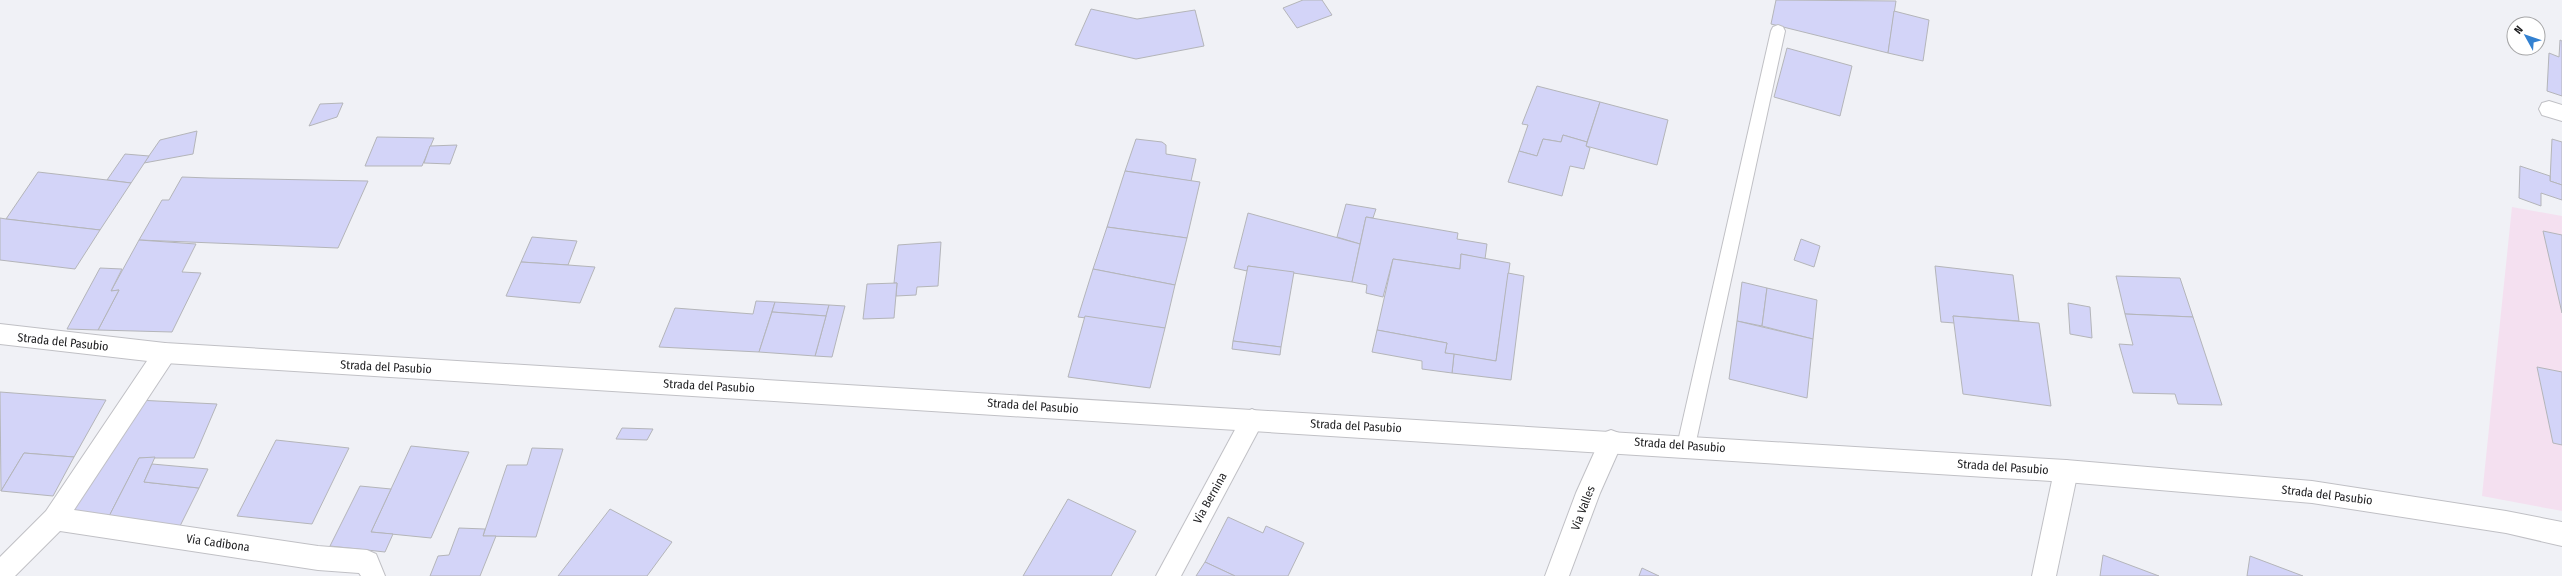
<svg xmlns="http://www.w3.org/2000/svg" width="2562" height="576" viewBox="0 0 2562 576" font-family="'Fira Sans Condensed',sans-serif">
  <rect width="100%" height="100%" fill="#f0f1f6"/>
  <path fill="#f4e0f0" d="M2512 207 2562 216V511L2482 496Z"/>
  <g fill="#d3d4f8" stroke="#b4b5b9">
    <path d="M1303 0H1322L1332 15 1297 28 1283 8Z"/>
    <path d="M1776 0 1896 1 1888 53 1771 24Z"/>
    <path d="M1091 9 1137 19 1195 10 1204 46 1136 59 1075 45Z"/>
    <path d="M1894 11 1929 20 1923 61 1888 53Z"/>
    <path d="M2560 40 2562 41V96L2547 91 2549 53 2559 57Z"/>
    <path d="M1787 48 1852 66 1840 116 1774 97Z"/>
    <path d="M1537 86 1600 102 1587 142 1563 135 1561 142 1543 139 1537 156 1519 151 1528 125 1522 124Z"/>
    <path d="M1600 102 1668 120 1657 165 1586 146Z"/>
    <path d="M343 103 337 117 309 126 320 104Z"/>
    <path d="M197 131 193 154 144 163 160 140Z"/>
    <path d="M1563 135 1587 142 1586 146 1590 148 1584 169 1570 166 1562 196 1508 182 1519 151 1537 156 1543 139 1561 142Z"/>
    <path d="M377 137 434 138 422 166H365Z"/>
    <path d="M1136 139 1162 142 1166 145V154L1196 159 1191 181 1125 171Z"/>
    <path d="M2552 139 2562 142V185L2550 181Z"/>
    <path d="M457 145 450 164 424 163 430 146Z"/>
    <path d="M125 154 149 156 131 183 107 180Z"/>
    <path d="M2520 166 2550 176V181L2562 185V200L2541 193V206L2519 198Z"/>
    <path d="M1125 171 1200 182 1187 238 1107 227Z"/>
    <path d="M38 172 107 180 131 183 100 230 6 219Z"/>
    <path d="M182 177 209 178 368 181 338 248 139 240 162 200H169Z"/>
    <path d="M1346 204 1376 209 1373 218 1366 217 1360 244 1337 237Z"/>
    <path d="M1248 213 1360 244 1352 282 1248 266 1247 271 1234 268Z"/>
    <path d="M1366 217 1458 233 1457 239 1487 244 1485 259 1461 254 1460 269 1393 259 1383 297 1366 293 1367 285 1352 282Z"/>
    <path d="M0 218 6 219 100 230 75 269 0 260Z"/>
    <path d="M1107 227 1187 238 1175 285 1093 269Z"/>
    <path d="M2543 231 2562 235V313Z"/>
    <path d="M532 237 577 241 568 265 521 262Z"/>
    <path d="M1801 239 1820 246 1814 267 1794 260Z"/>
    <path d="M139 240 196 244 182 272 201 273 172 332 98 330 119 290 111 291Z"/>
    <path d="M941 242 938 286 917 287 916 295 896 296 897 283H894L898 245Z"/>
    <path d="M1461 254 1510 263 1496 361 1445 353 1447 343 1377 330 1393 259 1460 269Z"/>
    <path d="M521 262 568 265 595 267 580 303 506 296Z"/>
    <path d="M1248 266 1294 272 1281 347 1233 341Z"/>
    <path d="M1935 266 2013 275 2019 321 1953 316 1955 323 1941 322Z"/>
    <path d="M100 268 122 269 111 291 119 290 98 330 67 329Z"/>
    <path d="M1093 269 1175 285 1165 328 1078 317Z"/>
    <path d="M1508 273 1524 276 1511 380 1452 373 1454 354 1496 361Z"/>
    <path d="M2116 276 2180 278 2193 317 2125 314Z"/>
    <path d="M1742 282 1767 288 1762 326 1737 321Z"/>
    <path d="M897 283 894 318 863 319 867 284Z"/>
    <path d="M1767 288 1817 300 1813 339 1762 326Z"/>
    <path d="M756 301 775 302 759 352 659 347 675 308 753 314Z"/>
    <path d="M775 302 829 305 826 316 772 312Z"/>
    <path d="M2068 303 2090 307 2092 338 2070 334Z"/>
    <path d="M829 305 845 306 832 357 815 356Z"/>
    <path d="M772 312 826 316 815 356 759 352Z"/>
    <path d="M2125 314 2193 317 2222 405 2178 404 2175 394 2133 393 2119 344 2133 345Z"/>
    <path d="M1085 316 1165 328 1150 388 1068 377Z"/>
    <path d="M1953 316 2039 323 2051 406 1963 394Z"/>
    <path d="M1737 321 1813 339 1807 398 1729 379Z"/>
    <path d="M1377 330 1447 343 1445 353 1454 354 1452 373 1422 369V361L1372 352Z"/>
    <path d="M1233 341 1281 347 1280 355 1232 349Z"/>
    <path d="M2537 367 2562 372V445L2553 443Z"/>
    <path d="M0 392 106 400 74 457 24 453 1 491Z"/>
    <path d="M137 400 217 404 194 458H139L103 528 61 526Z"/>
    <path d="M622 428 653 429 647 440 616 439Z"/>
    <path d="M276 440 349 448 312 524 237 516Z"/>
    <path d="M411 446 469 452 431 538 371 532Z"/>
    <path d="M532 448 563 449 536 537 483 536 507 465H527Z"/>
    <path d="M24 453 74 457 53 496 1 491Z"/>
    <path d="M155 457 144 482 199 488 178 530 103 528 139 458Z"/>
    <path d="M152 464 208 469 199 488 144 482Z"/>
    <path d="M360 486 391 489 371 532 393 534 385 552 330 546Z"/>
    <path d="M1068 499 1136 531 1111 576H1023Z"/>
    <path d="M610 509 672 542 647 576H558Z"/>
    <path d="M1228 517 1263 533 1266 526 1304 543 1288 576H1235L1205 562Z"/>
    <path d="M459 528 485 529 483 536H496L480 576H430L438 556 449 555Z"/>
    <path d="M2103 555 2159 576H2100Z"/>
    <path d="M2250 556 2303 576H2247Z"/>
    <path d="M1205 562 1235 576H1196Z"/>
    <path d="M1642 568 1659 576H1639Z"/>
  </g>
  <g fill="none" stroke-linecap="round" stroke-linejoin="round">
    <defs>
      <path id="lane" d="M1778 25 1783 27 1785 31 1695 446 1692 452 1686 454 1680 452 1677 446 1771 31 1773 27Z"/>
      <g id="street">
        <path d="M2549 101 2562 105V121L2542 115 2539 109 2542 103Z"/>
        <path d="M165 343 173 346 176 353 173 360 74 510 318 546 367 550 376 554 385 576H361L359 573 318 570 60 531 15 576H0V557L46 511 157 346Z"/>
        <path d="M1252 409 1260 413 1264 420 1181 576H1156L1244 413Z"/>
        <path d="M1611 430 1619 433 1623 441 1600 493 1569 576H1545L1576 493 1603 433Z"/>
        <path d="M2066 460 2074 463 2078 471 2056 576H2032L2054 471 2058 463Z"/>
      </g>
      <path id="primary" d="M0 324 165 343 2066 460 2312 481 2506 511 2562 522V546L2506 533 2312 503 2066 482 165 363 0 344Z"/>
    </defs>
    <use href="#lane" stroke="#c0c0c5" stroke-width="2"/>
    <use href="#street" stroke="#c0c0c5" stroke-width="2"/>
    <use href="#primary" stroke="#c0c0c5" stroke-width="2"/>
    <use href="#lane" fill="#fff" fill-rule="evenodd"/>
    <use href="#street" fill="#fff" fill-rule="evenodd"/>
    <use href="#primary" fill="#fff" fill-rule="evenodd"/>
  </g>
  <g text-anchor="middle" stroke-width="4" stroke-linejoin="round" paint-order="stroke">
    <g font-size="12" fill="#212123" stroke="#fff">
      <text transform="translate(63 342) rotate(6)" y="4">Strada del Pasubio</text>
      <text transform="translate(386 367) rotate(3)" y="4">Strada del Pasubio</text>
      <text transform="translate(709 386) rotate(3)" y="4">Strada del Pasubio</text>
      <text transform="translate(1033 406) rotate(4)" y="4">Strada del Pasubio</text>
      <text transform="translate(1356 426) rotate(3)" y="4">Strada del Pasubio</text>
      <text transform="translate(1680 445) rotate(4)" y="4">Strada del Pasubio</text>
      <text transform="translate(2003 467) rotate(4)" y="4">Strada del Pasubio</text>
      <text transform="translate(2327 495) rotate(7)" y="4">Strada del Pasubio</text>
      <text transform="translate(1210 498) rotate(-61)" y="4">Via Bernina</text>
      <text transform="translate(1583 508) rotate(-69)" y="4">Via Valles</text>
      <text transform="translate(218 543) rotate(8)" y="4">Via Cadibona</text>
    </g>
  </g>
  <g transform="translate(2526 36) rotate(310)"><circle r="19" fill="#ffffff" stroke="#a6a6a7"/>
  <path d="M0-3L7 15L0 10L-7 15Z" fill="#3381d1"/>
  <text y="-6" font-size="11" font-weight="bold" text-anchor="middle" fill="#212123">N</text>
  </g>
</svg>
